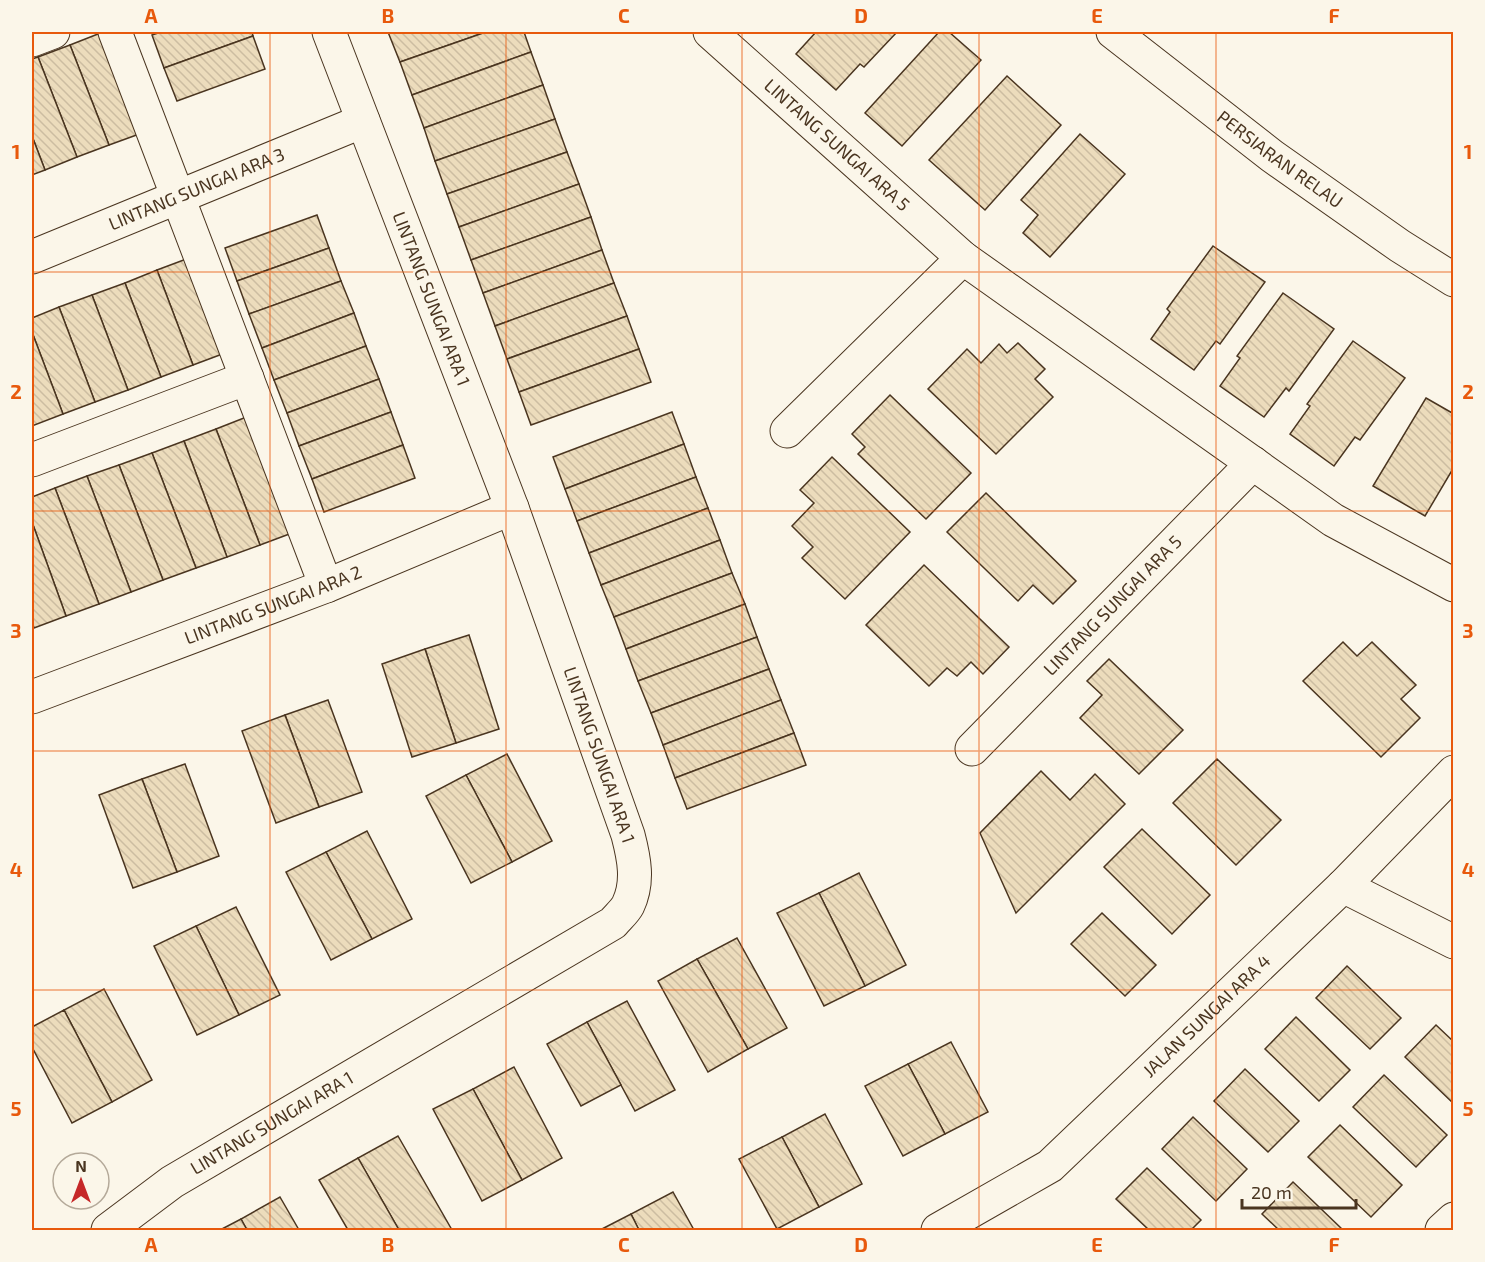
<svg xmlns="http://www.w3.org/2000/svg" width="1485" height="1262" viewBox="0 0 1485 1262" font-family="'Exo 2',sans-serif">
  <defs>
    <pattern id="building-back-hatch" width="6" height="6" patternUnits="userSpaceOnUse" patternTransform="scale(1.5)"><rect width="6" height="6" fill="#ecdcbc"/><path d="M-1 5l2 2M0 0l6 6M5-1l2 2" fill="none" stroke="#ccbda1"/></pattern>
  </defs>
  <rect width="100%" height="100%" fill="#fbf6e9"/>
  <g fill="url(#building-back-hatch)" stroke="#4a3520" stroke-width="1.5">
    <path d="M103 32 142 133 109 145 70 45Z"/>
    <path d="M161 32H252L253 36 164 68 152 35Z"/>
    <path d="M388 32H486L400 62Z"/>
    <path d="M486 32H524L531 52 412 95 400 62Z"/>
    <path d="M816 32H897L864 67 860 64 836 90 796 54Z"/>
    <path d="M939 32H949L981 60 902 146 865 113Z"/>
    <path d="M253 36 265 69 177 101 164 68Z"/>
    <path d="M70 45 109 145 77 157 38 57Z"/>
    <path d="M531 52 543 85 424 128 412 95Z"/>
    <path d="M38 57 77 157 45 170 32 136V59Z"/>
    <path d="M1007 76 1061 125 985 210 929 160Z"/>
    <path d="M543 85 555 119 435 161 424 128Z"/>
    <path d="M555 119 567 152 447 194 435 161Z"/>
    <path d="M1080 134 1125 174 1050 257 1023 233 1038 215 1021 200Z"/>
    <path d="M32 136 45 170 32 175Z"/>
    <path d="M567 152 579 184 459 227 447 194Z"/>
    <path d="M579 184 591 217 471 260 459 227Z"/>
    <path d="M317 215 329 248 237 281 225 248Z"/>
    <path d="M591 217 602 250 483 293 471 260Z"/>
    <path d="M1213 246 1265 282 1220 344 1216 341 1194 370 1151 339 1170 312 1167 309Z"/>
    <path d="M329 248 341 281 249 314 237 281Z"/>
    <path d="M602 250 614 283 495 326 483 293Z"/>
    <path d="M189 258 225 353 193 365 157 270Z"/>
    <path d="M157 270 193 365 161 377 125 283Z"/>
    <path d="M341 281 354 313 262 348 249 314Z"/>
    <path d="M125 283 161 377 128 390 92 295Z"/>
    <path d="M614 283 627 316 507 359 495 326Z"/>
    <path d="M1283 293 1334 329 1289 391 1286 388 1264 417 1220 386 1240 358 1237 356Z"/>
    <path d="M92 295 128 390 95 402 59 307Z"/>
    <path d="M59 307 95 402 63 414 32 332V318Z"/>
    <path d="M354 313 366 346 274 380 262 348Z"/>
    <path d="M627 316 639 349 519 392 507 359Z"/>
    <path d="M32 332 63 414 32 426Z"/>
    <path d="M1353 341 1405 378 1360 440 1355 437 1334 466 1290 434 1310 406 1307 404Z"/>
    <path d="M1018 343 1045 369 1035 379 1053 397 996 454 928 389 967 349 981 363 999 344 1007 353Z"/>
    <path d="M366 346 379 379 287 413 274 380Z"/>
    <path d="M639 349 651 382 531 425 519 392Z"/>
    <path d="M379 379 391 412 299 446 287 413Z"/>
    <path d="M890 395 971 473 926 519 858 454 865 447 852 434Z"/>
    <path d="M1426 398 1454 414V467L1425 516 1373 486Z"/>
    <path d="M391 412 403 445 312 479 299 446Z"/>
    <path d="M672 412 684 444 565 489 553 457Z"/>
    <path d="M249 416 292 533 260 545 216 429Z"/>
    <path d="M216 429 260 545 227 557 184 441Z"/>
    <path d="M184 441 227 557 196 568 152 453Z"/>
    <path d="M684 444 696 477 577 521 565 489Z"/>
    <path d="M403 445 415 478 324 512 312 479Z"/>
    <path d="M152 453 196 568 163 580 119 465Z"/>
    <path d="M832 457 910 532 845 599 802 558 813 547 792 526 814 503 800 490Z"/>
    <path d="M119 465 163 580 131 592 87 476Z"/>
    <path d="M87 476 131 592 99 604 55 488Z"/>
    <path d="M696 477 708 508 589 553 577 521Z"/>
    <path d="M55 488 99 604 66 616 32 522V497Z"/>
    <path d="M986 493 1076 581 1053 604 1033 585 1018 601 947 532Z"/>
    <path d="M708 508 720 540 601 585 589 553Z"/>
    <path d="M32 522 66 616 34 628 32 621Z"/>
    <path d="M720 540 732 573 614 617 601 585Z"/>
    <path d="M924 565 1009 647 983 674 971 662 957 676 947 668 929 686 866 625Z"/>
    <path d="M732 573 745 604 626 649 614 617Z"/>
    <path d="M745 604 757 637 638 681 626 649Z"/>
    <path d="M469 635 499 729 456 743 425 649Z"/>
    <path d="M757 637 769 669 651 713 638 681Z"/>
    <path d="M1343 642 1357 656 1372 642 1416 685 1401 699 1420 718 1381 757 1303 681Z"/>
    <path d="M425 649 456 743 412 757 382 664Z"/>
    <path d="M1109 659 1183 730 1139 774 1080 718 1102 695 1087 681Z"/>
    <path d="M769 669 781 700 663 745 651 713Z"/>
    <path d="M328 700 362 792 319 807 285 715Z"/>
    <path d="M781 700 794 733 675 778 663 745Z"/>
    <path d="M285 715 319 807 276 823 242 731Z"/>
    <path d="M794 733 806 765 687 809 675 778Z"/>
    <path d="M507 754 552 841 512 862 466 775Z"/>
    <path d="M1217 759 1281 820 1236 865 1173 803Z"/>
    <path d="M185 764 219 856 177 872 142 779Z"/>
    <path d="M1041 771 1070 800 1095 774 1125 804 1016 913 980 833Z"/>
    <path d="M466 775 512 862 471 883 426 796Z"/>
    <path d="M142 779 177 872 133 888 99 795Z"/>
    <path d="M1142 829 1210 895 1172 934 1104 867Z"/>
    <path d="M367 831 412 919 372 939 326 852Z"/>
    <path d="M326 852 372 939 331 960 286 872Z"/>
    <path d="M859 873 906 965 865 986 819 893Z"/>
    <path d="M819 893 865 986 824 1006 777 913Z"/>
    <path d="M236 907 280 995 239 1015 196 926Z"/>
    <path d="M1102 913 1156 965 1125 996 1071 944Z"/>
    <path d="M196 926 239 1015 197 1035 154 946Z"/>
    <path d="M737 938 787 1028 748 1049 697 959Z"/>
    <path d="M697 959 748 1049 708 1072 658 981Z"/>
    <path d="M1347 966 1401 1018 1370 1049 1316 998Z"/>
    <path d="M104 989 152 1080 112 1102 64 1010Z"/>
    <path d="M627 1001 675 1090 635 1111 587 1022Z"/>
    <path d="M64 1010 112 1102 72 1123 32 1047V1027Z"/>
    <path d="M1296 1017 1350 1070 1319 1101 1265 1049Z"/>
    <path d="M587 1022 621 1085 581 1106 547 1044Z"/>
    <path d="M1436 1025 1454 1042V1104L1405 1057Z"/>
    <path d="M951 1042 988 1112 945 1134 908 1064Z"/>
    <path d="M908 1064 945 1134 903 1156 865 1086Z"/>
    <path d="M514 1067 562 1158 522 1180 473 1089Z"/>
    <path d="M1245 1069 1299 1121 1268 1152 1214 1101Z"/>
    <path d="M1384 1075 1447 1135 1416 1167 1353 1107Z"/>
    <path d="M473 1089 522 1180 482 1201 433 1109Z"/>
    <path d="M825 1114 862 1184 819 1207 782 1137Z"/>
    <path d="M1193 1117 1247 1169 1216 1201 1162 1149Z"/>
    <path d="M1340 1125 1402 1185 1371 1217 1308 1157Z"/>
    <path d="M398 1136 452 1230H399L358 1158Z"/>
    <path d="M782 1137 819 1207 777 1229 739 1159Z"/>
    <path d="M358 1158 399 1230H348L319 1180Z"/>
    <path d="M1147 1168 1201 1220 1191 1230H1149L1116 1199Z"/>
    <path d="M1293 1182 1343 1230H1279L1262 1214Z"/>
    <path d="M673 1192 694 1230H639L631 1214Z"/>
    <path d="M280 1197 299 1230H247L241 1219Z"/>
    <path d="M631 1214 639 1230H600Z"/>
    <path d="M241 1219 247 1230H220Z"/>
  </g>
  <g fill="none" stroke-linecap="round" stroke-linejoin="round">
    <defs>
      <g id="minor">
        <path d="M115 32 326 586"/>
        <path id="s1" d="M710 32 963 258 1333 520 1454 585"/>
        <path id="s2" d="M1113 32 1272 156 1400 246 1454 280"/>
        <path d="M32 40 53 32"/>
        <path id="s3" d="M32 257 363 121"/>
        <path d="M787 431 963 258"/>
        <path d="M32 460 247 378"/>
        <path id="s4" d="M32 697 326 586 512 508"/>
        <path id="s5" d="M972 749 1253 463"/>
        <path d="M1343 886 1454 942"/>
        <path id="s6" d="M108 1230 172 1182 613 923C618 917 625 911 628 905 639 882 634 858 628 835L512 508 329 32"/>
        <path id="s7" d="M938 1230 1050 1166 1343 886 1454 772"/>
        <path d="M1442 1230 1454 1219"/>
      </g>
    </defs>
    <use href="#minor" stroke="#4a3520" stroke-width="35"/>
    <use href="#minor" stroke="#fbf6e9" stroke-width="33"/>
  </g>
  <path fill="none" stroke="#e8590c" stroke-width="1.5" stroke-opacity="0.55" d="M270 32V1230M506 32V1230M742 32V1230M979 32V1230M1216 32V1230M32 272H1454M32 511H1454M32 751H1454M32 990H1454"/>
  <g text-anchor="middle" stroke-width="4.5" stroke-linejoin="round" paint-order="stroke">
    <g font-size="18" fill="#4a3520" stroke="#fbf6e9">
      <text dy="6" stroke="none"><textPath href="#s1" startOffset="170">LINTANG SUNGAI ARA 5</textPath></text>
      <text dy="6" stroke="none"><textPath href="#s2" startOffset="210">PERSIARAN RELAU</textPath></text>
      <text dy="6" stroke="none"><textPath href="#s3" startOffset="178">LINTANG SUNGAI ARA 3</textPath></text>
      <text transform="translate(431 299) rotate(69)" y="6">LINTANG SUNGAI ARA 1</text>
      <text dy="6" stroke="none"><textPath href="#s4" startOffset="258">LINTANG SUNGAI ARA 2</textPath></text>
      <text dy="6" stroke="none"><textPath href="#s5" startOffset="201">LINTANG SUNGAI ARA 5</textPath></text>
      <text transform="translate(599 755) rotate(71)" y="6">LINTANG SUNGAI ARA 1</text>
      <text dy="6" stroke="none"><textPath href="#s7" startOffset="346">JALAN SUNGAI ARA 4</textPath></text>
      <text dy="6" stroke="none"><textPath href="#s6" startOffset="196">LINTANG SUNGAI ARA 1</textPath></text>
    </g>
  </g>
  <rect width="1485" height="1262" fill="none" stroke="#fbf6e9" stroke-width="66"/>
  <g transform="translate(81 1181)"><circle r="28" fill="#fbf6e9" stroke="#b4a999" stroke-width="1.5"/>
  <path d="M0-4.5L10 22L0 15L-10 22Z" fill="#c62828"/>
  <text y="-9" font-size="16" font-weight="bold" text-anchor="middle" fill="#4a3520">N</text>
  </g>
  <path d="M1242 1199v9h114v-9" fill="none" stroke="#4a3520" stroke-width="3"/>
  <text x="1251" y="1199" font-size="18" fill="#4a3520" stroke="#fbf6e9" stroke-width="4.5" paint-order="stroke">20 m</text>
  <rect x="33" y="33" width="1419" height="1196" fill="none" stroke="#e8590c" stroke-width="2"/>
  <g font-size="20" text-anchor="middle" font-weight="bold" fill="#e8590c">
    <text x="151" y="23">A</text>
    <text x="388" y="23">B</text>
    <text x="624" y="23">C</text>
    <text x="861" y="23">D</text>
    <text x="1097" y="23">E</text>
    <text x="1334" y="23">F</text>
    <text x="16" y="159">1</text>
    <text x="1468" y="159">1</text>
    <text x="16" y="399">2</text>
    <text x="1468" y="399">2</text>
    <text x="16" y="638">3</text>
    <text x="1468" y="638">3</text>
    <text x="16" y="877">4</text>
    <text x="1468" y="877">4</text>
    <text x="16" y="1116">5</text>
    <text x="1468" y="1116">5</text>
    <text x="151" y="1252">A</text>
    <text x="388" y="1252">B</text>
    <text x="624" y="1252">C</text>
    <text x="861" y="1252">D</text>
    <text x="1097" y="1252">E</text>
    <text x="1334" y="1252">F</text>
  </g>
</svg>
